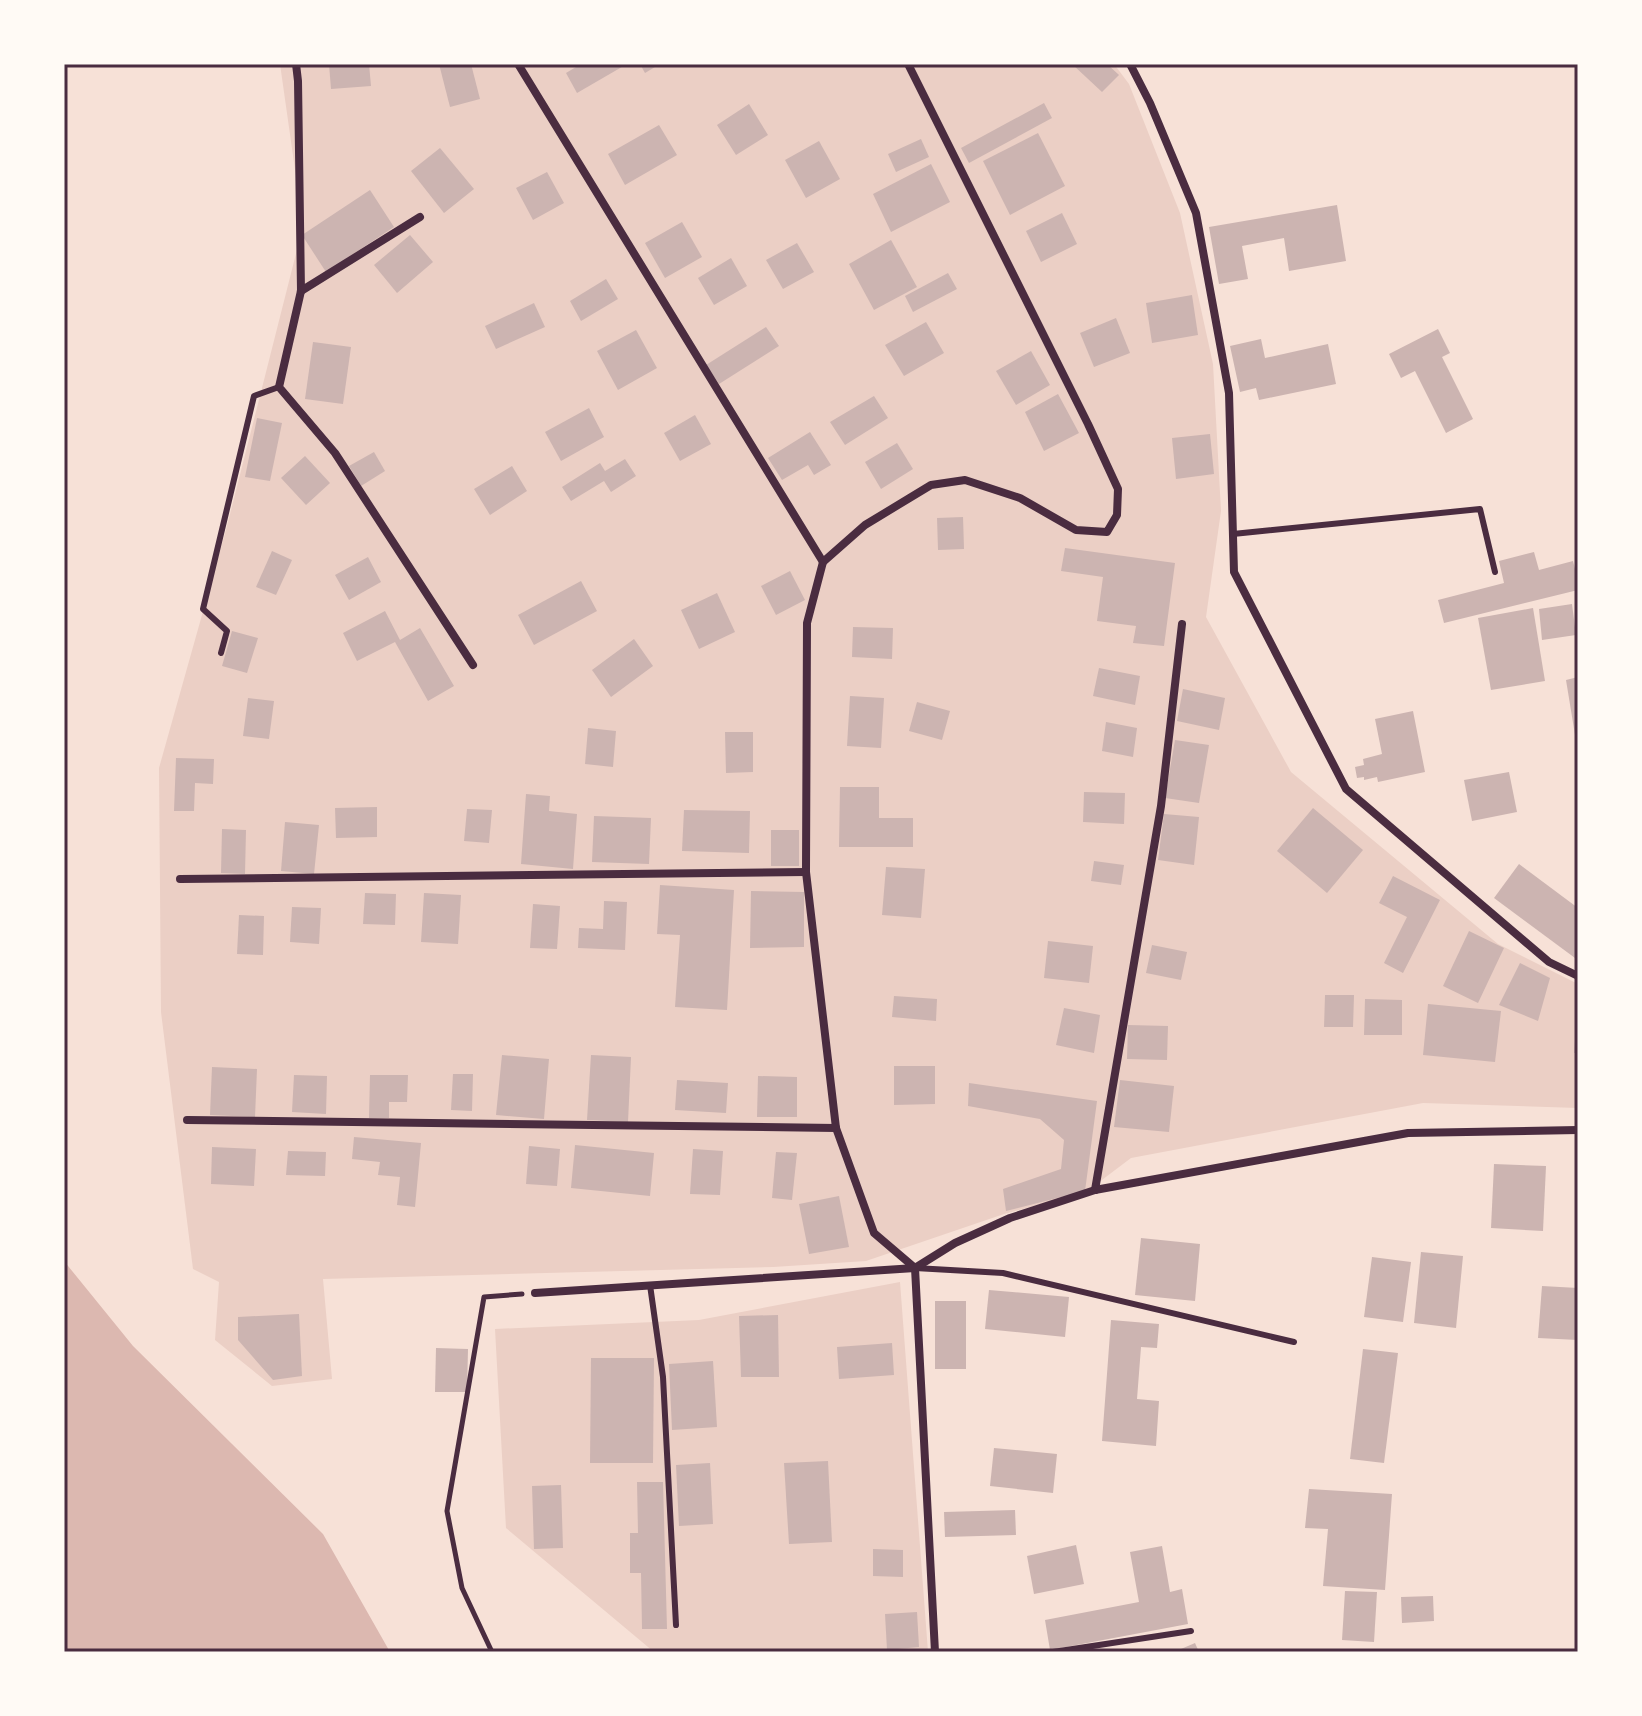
<svg xmlns="http://www.w3.org/2000/svg" width="1642" height="1716" viewBox="0 0 1642 1716" font-family="'Space Grotesk',sans-serif">
  <rect width="100%" height="100%" fill="#f7e1d7"/>
  <g fill="#ebcfc5">
    <path d="M280 64H1114L1129 84 1180 213 1213 364 1221 511 1206 617 1291 772 1498 944 1578 984V1108L1423 1103 1131 1158 1086 1192 1004 1214 866 1261 773 1267 323 1279 332 1379 272 1386 215 1340 219 1282 193 1269 161 1012 159 768 227 526 303 226Z"/>
    <path d="M900 1282 928 1652H654L506 1528 495 1329 699 1320Z"/>
  </g>
  <path fill="#dcb8b0" d="M64 1261 133 1346 323 1534 390 1652H64Z"/>
  <g fill="#ccb4b1">
    <path d="M329 64H369L371 86 331 89Z"/>
    <path d="M439 64H471L480 99 450 107Z"/>
    <path d="M581 64H627L577 93 566 73Z"/>
    <path d="M640 64H660L645 73Z"/>
    <path d="M1072 64H1107L1119 75 1102 92Z"/>
    <path d="M1044 103 1052 118 969 163 961 148Z"/>
    <path d="M749 104 768 135 736 155 717 125Z"/>
    <path d="M659 125 677 155 625 185 608 154Z"/>
    <path d="M1038 133 1065 186 1010 215 983 161Z"/>
    <path d="M921 139 929 157 896 172 888 154Z"/>
    <path d="M819 141 840 179 806 198 785 160Z"/>
    <path d="M440 148 474 189 444 213 411 171Z"/>
    <path d="M931 164 950 202 891 232 873 194Z"/>
    <path d="M547 172 564 203 533 220 516 188Z"/>
    <path d="M370 190 394 227 326 272 302 235Z"/>
    <path d="M1337 205 1346 261 1289 271 1284 238 1242 246 1248 279 1219 284 1209 227Z"/>
    <path d="M1062 213 1077 244 1041 262 1026 231Z"/>
    <path d="M682 222 702 257 665 278 645 243Z"/>
    <path d="M410 235 433 262 397 293 374 265Z"/>
    <path d="M891 240 917 287 874 310 849 264Z"/>
    <path d="M797 243 814 272 783 289 766 260Z"/>
    <path d="M731 258 747 286 714 305 698 278Z"/>
    <path d="M948 273 957 289 913 312 905 296Z"/>
    <path d="M606 279 618 299 581 321 570 301Z"/>
    <path d="M1192 295 1198 335 1152 343 1146 303Z"/>
    <path d="M534 303 545 327 496 349 485 326Z"/>
    <path d="M1116 318 1130 353 1094 367 1080 333Z"/>
    <path d="M926 322 944 353 904 376 885 345Z"/>
    <path d="M766 327 779 346 719 384 706 365Z"/>
    <path d="M1438 329 1450 353 1442 357 1473 419 1446 433 1415 371 1401 378 1389 354Z"/>
    <path d="M636 330 657 368 618 390 597 351Z"/>
    <path d="M1261 339 1265 358 1328 344 1336 384 1259 400 1256 388 1240 392 1230 346Z"/>
    <path d="M313 342 351 347 343 404 305 399Z"/>
    <path d="M1031 351 1050 385 1016 405 996 371Z"/>
    <path d="M1058 394 1079 433 1044 451 1025 412Z"/>
    <path d="M874 396 888 418 845 445 830 422Z"/>
    <path d="M589 408 604 437 561 461 545 432Z"/>
    <path d="M695 415 711 444 680 461 664 433Z"/>
    <path d="M257 418 282 423 270 481 245 477Z"/>
    <path d="M810 432 831 465 814 475 808 465 782 480 768 458Z"/>
    <path d="M1210 434 1214 474 1176 479 1172 438Z"/>
    <path d="M897 443 913 469 881 489 865 462Z"/>
    <path d="M374 452 385 471 361 486 349 466Z"/>
    <path d="M305 456 330 483 306 505 281 478Z"/>
    <path d="M625 459 636 476 611 492 604 481 571 501 562 487 600 463 605 471Z"/>
    <path d="M512 466 527 491 490 515 474 489Z"/>
    <path d="M963 517 964 549 938 550 937 518Z"/>
    <path d="M1065 548 1175 563 1164 646 1133 643 1136 626 1097 621 1103 577 1061 571Z"/>
    <path d="M272 551 292 560 276 595 256 587Z"/>
    <path d="M1534 552 1539 570 1573 561 1578 581V590L1444 623 1438 600 1504 583 1499 561Z"/>
    <path d="M368 557 381 582 349 600 335 575Z"/>
    <path d="M790 571 805 600 776 615 761 586Z"/>
    <path d="M581 581 597 611 534 645 518 615Z"/>
    <path d="M717 593 735 632 699 649 681 610Z"/>
    <path d="M1572 604 1576 635 1542 640 1539 609Z"/>
    <path d="M1533 608 1545 681 1491 690 1478 618Z"/>
    <path d="M385 611 400 640 420 628 454 686 428 701 395 642 357 661 343 633Z"/>
    <path d="M853 627 893 628 892 659 852 657Z"/>
    <path d="M232 631 258 638 247 673 222 666Z"/>
    <path d="M634 639 653 666 611 697 592 670Z"/>
    <path d="M1099 668 1140 676 1135 705 1093 696Z"/>
    <path d="M1578 677V741H1576L1566 680Z"/>
    <path d="M1183 689 1225 698 1219 730 1177 721Z"/>
    <path d="M850 696 884 698 881 748 847 746Z"/>
    <path d="M248 698 274 701 269 739 243 736Z"/>
    <path d="M917 702 950 711 942 740 909 731Z"/>
    <path d="M1413 711 1425 772 1378 782 1377 777 1364 780V777L1357 778 1355 767 1364 765 1363 759 1382 754 1375 719Z"/>
    <path d="M1106 722 1137 728 1133 757 1102 751Z"/>
    <path d="M588 728 616 731 613 767 585 764Z"/>
    <path d="M725 732H753V772L726 773Z"/>
    <path d="M1175 740 1209 745 1199 803 1165 798Z"/>
    <path d="M176 758 214 759 213 784 195 783 194 811H174Z"/>
    <path d="M1509 772 1517 812 1472 821 1464 780Z"/>
    <path d="M840 787H879V818H913V847H839Z"/>
    <path d="M1084 792 1125 793 1124 824 1083 822Z"/>
    <path d="M526 794 550 796 549 811 577 814 573 869 521 864Z"/>
    <path d="M377 807V837L336 838 335 808Z"/>
    <path d="M1313 808 1363 850 1327 893 1277 851Z"/>
    <path d="M467 809 492 810 489 843 464 841Z"/>
    <path d="M684 810 750 811 749 853 682 851Z"/>
    <path d="M1164 814 1199 817 1194 865 1158 860Z"/>
    <path d="M594 816 651 818 649 864 592 862Z"/>
    <path d="M285 822 319 825 314 874 281 871Z"/>
    <path d="M222 829 246 830 245 874 221 873Z"/>
    <rect x="771" y="830" width="28" height="36"/>
    <path d="M1094 861 1124 865 1121 885 1091 881Z"/>
    <path d="M1519 864 1578 908V953L1575 958 1494 898Z"/>
    <path d="M886 867 925 869 921 918 882 915Z"/>
    <path d="M1393 876 1440 900 1403 973 1384 963 1407 917 1379 903Z"/>
    <path d="M660 885 734 890 727 1010 675 1007 680 935 657 934Z"/>
    <path d="M751 891 804 892V947L750 948Z"/>
    <path d="M365 893 396 894 395 925 363 924Z"/>
    <path d="M424 893 461 895 458 944 421 942Z"/>
    <path d="M604 901 627 902 625 950 578 948 579 928 603 929Z"/>
    <path d="M533 904 560 906 557 949 530 948Z"/>
    <path d="M292 907 321 908 319 944 290 942Z"/>
    <path d="M239 915 264 916 263 955 237 954Z"/>
    <path d="M1469 931 1504 948 1478 1003 1443 986Z"/>
    <path d="M1048 941 1093 946 1089 983 1044 978Z"/>
    <path d="M1152 945 1187 952 1181 980 1146 973Z"/>
    <path d="M1520 963 1550 978 1538 1021 1499 1005Z"/>
    <path d="M1325 995H1354L1353 1027H1324Z"/>
    <path d="M894 996 937 999 936 1021 892 1017Z"/>
    <path d="M1365 999 1402 1000V1035H1364Z"/>
    <path d="M1428 1004 1501 1011 1495 1062 1423 1055Z"/>
    <path d="M1064 1008 1100 1015 1094 1053 1056 1045Z"/>
    <path d="M1128 1025 1168 1026 1167 1060 1127 1059Z"/>
    <path d="M1576 1027H1578V1053H1574Z"/>
    <path d="M502 1055 549 1059 544 1119 496 1115Z"/>
    <path d="M591 1055 631 1057 628 1122 587 1120Z"/>
    <path d="M894 1066H935V1104L894 1105Z"/>
    <path d="M212 1067 257 1069 255 1117 210 1115Z"/>
    <path d="M453 1074H473L472 1111 451 1110Z"/>
    <path d="M294 1075 327 1076 326 1114 292 1112Z"/>
    <path d="M370 1075H408L407 1102H389V1118H369Z"/>
    <path d="M758 1076 797 1077V1117H757Z"/>
    <path d="M677 1080 728 1083 726 1113 675 1110Z"/>
    <path d="M1120 1080 1174 1086 1169 1132 1114 1127Z"/>
    <path d="M969 1083 1097 1101 1085 1191 1006 1211 1003 1189 1061 1169 1064 1140 1040 1119 968 1106Z"/>
    <path d="M354 1137 421 1143 415 1207 397 1205 400 1177 378 1175 380 1162 352 1159Z"/>
    <path d="M575 1145 654 1153 650 1196 571 1188Z"/>
    <path d="M529 1146 560 1149 557 1186 526 1184Z"/>
    <path d="M212 1147 256 1149 254 1186 211 1184Z"/>
    <path d="M693 1149 723 1151 720 1195 690 1194Z"/>
    <path d="M288 1151 326 1152 325 1176 286 1175Z"/>
    <path d="M776 1152 797 1153 792 1200 772 1198Z"/>
    <path d="M1494 1164 1546 1166 1543 1231 1491 1228Z"/>
    <path d="M839 1196 849 1247 809 1254 799 1204Z"/>
    <path d="M1141 1238 1200 1244 1195 1301 1135 1295Z"/>
    <path d="M1421 1252 1463 1256 1456 1328 1414 1323Z"/>
    <path d="M1372 1257 1411 1262 1403 1322 1364 1317Z"/>
    <path d="M1542 1286 1578 1288V1340L1538 1338Z"/>
    <path d="M989 1290 1069 1297 1065 1337 985 1329Z"/>
    <rect x="935" y="1301" width="31" height="68"/>
    <path d="M299 1314 302 1376 273 1380 238 1340V1317Z"/>
    <path d="M778 1315 779 1377H741L739 1316Z"/>
    <path d="M1111 1320 1159 1324 1157 1348 1141 1347 1137 1399 1159 1401 1156 1446 1102 1441Z"/>
    <path d="M892 1343 894 1375 839 1379 837 1347Z"/>
    <path d="M436 1348 468 1349 467 1392H435Z"/>
    <path d="M1363 1349 1398 1353 1384 1463 1350 1459Z"/>
    <path d="M591 1358H654L653 1463H590Z"/>
    <path d="M713 1361 717 1427 672 1430 669 1364Z"/>
    <path d="M994 1448 1057 1454 1053 1493 990 1486Z"/>
    <path d="M828 1461 832 1542 789 1544 784 1463Z"/>
    <path d="M710 1463 713 1524 679 1526 676 1465Z"/>
    <path d="M637 1482H663L667 1629H642L641 1573H630V1533H638Z"/>
    <path d="M561 1485 563 1548 534 1549 532 1486Z"/>
    <path d="M1309 1489 1392 1494 1385 1590 1323 1586 1328 1529 1305 1528Z"/>
    <path d="M1015 1510 1016 1535 945 1537 944 1512Z"/>
    <path d="M1076 1545 1084 1584 1034 1594 1027 1556Z"/>
    <path d="M1162 1546 1170 1592 1182 1589 1188 1624 1050 1650 1045 1620 1139 1602 1130 1552Z"/>
    <path d="M873 1549 903 1550V1577L873 1576Z"/>
    <path d="M1345 1591 1377 1592 1374 1642 1342 1640Z"/>
    <path d="M1433 1596 1434 1621 1402 1623 1401 1597Z"/>
    <path d="M917 1612 919 1647 887 1650 885 1614Z"/>
    <path d="M1195 1643 1199 1652H1174Z"/>
  </g>
  <g fill="none" stroke-linecap="round" stroke-linejoin="round">
    <path stroke="#4a2c40" stroke-width="5" d="M492 1652 462 1588 447 1511 484 1297 522 1294"/>
    <g stroke="#4a2c40" stroke-width="6">
      <path d="M1233 534 1480 509 1495 572"/>
      <path d="M221 653 227 631 203 609 254 396 279 387"/>
      <path d="M915 1268 1003 1273 1294 1342"/>
      <path d="M650 1285 663 1377 676 1625"/>
      <path d="M1053 1652 1191 1631"/>
    </g>
    <g stroke="#4a2c40" stroke-width="8">
      <path d="M296 64 298 81 301 291 279 387 335 453 473 665"/>
      <path d="M518 64 823 562"/>
      <path d="M908 64 1088 424 1118 489 1117 515 1107 532 1076 530 1020 498 965 480 931 485 865 525 823 562 807 623 806 872 836 1128 874 1233 915 1268"/>
      <path d="M1130 64 1150 103 1196 213 1229 393 1234 572 1346 789 1549 962 1578 976"/>
      <path d="M301 291 420 217"/>
      <path d="M180 879 806 872"/>
      <path d="M187 1120 836 1128"/>
      <path d="M1095 1190 1161 806 1182 624"/>
      <path d="M915 1268 935 1652"/>
      <path d="M535 1293 915 1268 955 1243 1010 1218 1095 1190 1408 1133 1578 1130"/>
    </g>
  </g>
  <rect width="1642" height="1716" fill="none" stroke="#fffaf5" stroke-width="132"/>
  <rect x="66" y="66" width="1510" height="1584" fill="none" stroke="#4a2c40" stroke-width="3"/>
</svg>
